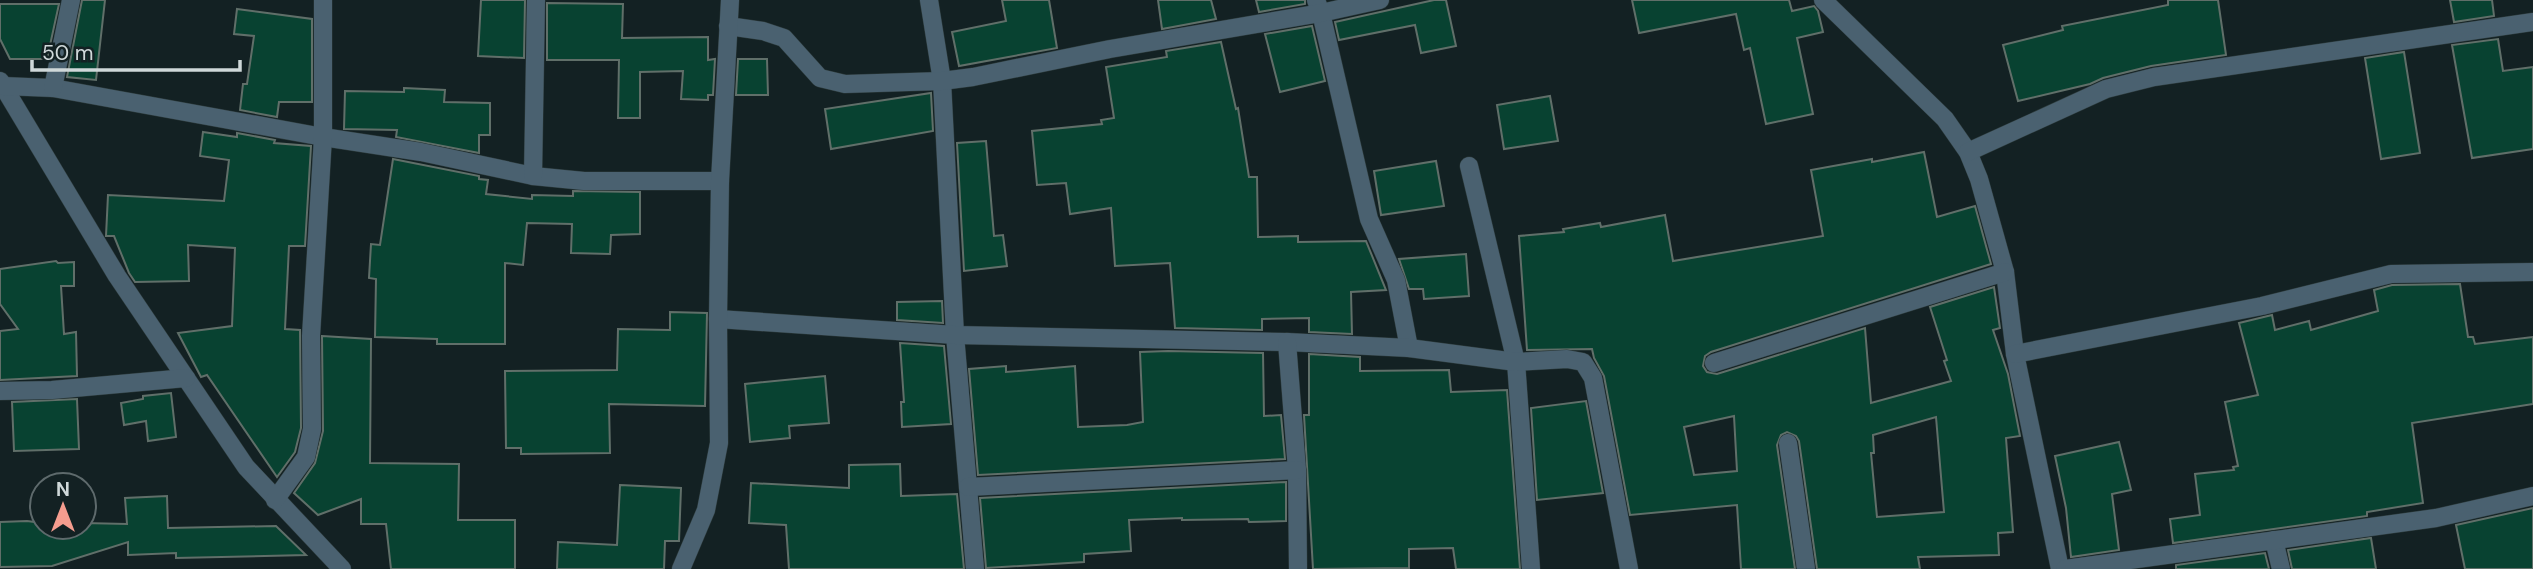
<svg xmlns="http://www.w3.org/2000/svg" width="2533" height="569" viewBox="0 0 2533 569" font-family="'DM Sans',sans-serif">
  <rect width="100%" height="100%" fill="#132123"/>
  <g fill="#084231" stroke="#606f69" stroke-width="2" fill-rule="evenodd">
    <path d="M82 0H105L96 80 67 77Z"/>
    <path d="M481 0H525L524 58 478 56Z"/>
    <path d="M1002 0H1049L1057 48 959 66 952 32 1006 21Z"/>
    <path d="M1158 0H1211L1216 19 1162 29Z"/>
    <path d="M1256 0H1305V4L1259 12Z"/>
    <path d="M1434 0H1446L1456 46 1421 53 1415 25 1339 40 1335 22Z"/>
    <path d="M1632 0H1789L1792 11 1814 6 1818 11 1823 32 1797 38 1813 114 1766 124 1750 48 1744 50 1736 14 1639 33Z"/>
    <path d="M2168 0H2218L2226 55 2151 66 2103 78 2090 84 2018 101 2003 45 2063 30 2062 26 2168 5Z"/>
    <path d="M2450 0H2492L2494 16 2454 22Z"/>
    <path d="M547 3 623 4 622 38 708 37V60L715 59 713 95H708V100L681 99 683 71 640 72V118H618L619 60H547Z"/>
    <path d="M0 4H59L47 59H10L0 39Z"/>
    <path d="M237 9 312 19V102H279L277 117 240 110 243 84H247L254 36 234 34Z"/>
    <path d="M1312 26 1325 81 1280 92 1265 34Z"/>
    <path d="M2498 39 2503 71 2533 67V149L2472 158 2452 45Z"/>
    <path d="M1221 42 1236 109 1238 108 1249 177H1257L1258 237 1298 236V242L1366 241 1386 290 1351 292 1352 334 1309 332V318L1262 319V330L1175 328 1170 263 1115 266 1111 208 1070 214 1066 183 1037 185 1032 131 1102 124 1101 120 1114 118 1106 67 1167 57 1166 51Z"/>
    <path d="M2404 52 2420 153 2381 159 2365 58Z"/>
    <path d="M738 59H767L768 95H736Z"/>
    <path d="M404 88 445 90 444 102 490 103V135H479V153L396 137 397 130 344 129 345 91 404 92Z"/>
    <path d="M931 93 933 131 831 149 825 109Z"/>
    <path d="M1550 96 1558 141 1504 149 1497 105Z"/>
    <path d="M203 132 237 137V133L275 140 274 143 311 146 305 246H289L285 329 300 330 301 428 295 452 277 477 207 375 201 377 178 333 232 326 235 248 188 245 189 281 135 282 129 273 114 236H106L108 195 224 201 229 160 200 156Z"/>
    <path d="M986 141 994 236 1003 235 1007 266 964 271 957 143Z"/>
    <path d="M1924 152 1937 217 1975 206 1991 264 1711 352 1705 356 1703 366 1707 372 1717 374 1865 328 1871 403 1951 381 1944 361 1947 360 1930 307 1994 287 2000 328 1993 330 2008 374 2020 436 2006 438 2013 532 1998 533 1999 555 1918 557 1920 569H1817L1799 441 1796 436 1787 432 1781 435 1777 445 1795 569H1741L1737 505 1630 515 1604 376 1594 358 1592 349 1527 350 1519 236 1564 232 1563 229 1600 223 1601 227 1665 215 1673 261 1823 236 1811 170 1872 159V162ZM1734 416 1737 471 1694 475 1684 427ZM1936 417 1944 512 1877 517 1871 453H1874L1873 435Z"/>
    <path d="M393 159 479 176V179L488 180 486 194 532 199V195L573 196V191L640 192V234L611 235 610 254 571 253 572 224 527 223 523 265 505 263V344H437V339L375 337 376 279 369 278 371 244 380 245Z"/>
    <path d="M1436 161 1444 206 1381 215 1374 171Z"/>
    <path d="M1466 254 1469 296 1424 299 1423 289H1409L1399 259Z"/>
    <path d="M56 261 58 263 74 262V286H61L64 334 76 332 77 376 0 380V331L18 329 0 304V269Z"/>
    <path d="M2460 284 2468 337H2473L2475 344 2533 337V404L2412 423 2423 503 2367 512V516L2173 543 2170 519 2200 515 2195 474 2234 470 2233 467 2238 466 2225 402 2258 395 2239 323 2272 315 2275 330 2309 321 2311 330 2378 311 2374 290 2392 285Z"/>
    <path d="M942 301 943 323 897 320V302Z"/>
    <path d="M670 312 707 313 705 406 609 404 610 453 521 454V448H506L505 371 617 370 618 329 670 330Z"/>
    <path d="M322 336 371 339 370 463 459 464 458 520H515V569H391L386 524H361V499L318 515 294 493 315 463 323 431Z"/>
    <path d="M900 343 944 346 951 424 902 427 901 402H904Z"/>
    <path d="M1168 351 1263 353 1264 416 1281 415 1285 459 978 475 969 369 1006 366V372L1075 366 1078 427 1127 425 1143 422 1140 352Z"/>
    <path d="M1309 354 1360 357V371L1449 370 1451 392 1507 390 1520 569H1456L1453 548 1409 549V568L1313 569 1304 415H1309Z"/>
    <path d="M825 376 829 423 789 426 790 438 750 442 745 384Z"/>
    <path d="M171 393 176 437 148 441 146 421 124 425 121 403 143 399V396Z"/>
    <path d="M77 399 79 449 14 451 12 402Z"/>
    <path d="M1586 401 1603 493 1537 500 1531 408Z"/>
    <path d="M2119 442 2131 490 2112 494 2119 550 2071 557 2066 508 2055 456Z"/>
    <path d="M900 464 901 496 957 494 964 569H789L786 525 749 523 751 483 849 488V465Z"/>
    <path d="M1286 482V521L1249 522 1248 519 1182 520V518L1129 520 1131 551 1084 554V562L986 568 980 498Z"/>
    <path d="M620 485 681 488 679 541H665L664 569H557L558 542 617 545Z"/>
    <path d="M167 496 168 528 276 526 306 555 176 558V553L128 555V542L52 566 0 567V522L27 521 42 523V527H84V523L127 524 125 498Z"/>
    <path d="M2533 508V569H2465L2456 525Z"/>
    <path d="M2371 538 2376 569H2292L2288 550Z"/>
    <path d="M2265 553 2269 569H2176V565Z"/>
  </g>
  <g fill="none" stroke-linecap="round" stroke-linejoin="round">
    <defs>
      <g id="minor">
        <path d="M929 0 942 81 955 335 975 569"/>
        <path d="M1316 0 1321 13 1369 219 1396 280 1409 348"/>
        <path d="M1823 0 1945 119 1968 152 1979 179 2005 272 2015 354 2060 569"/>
        <path d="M728 26 763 31 784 38 820 78 845 84 942 81 973 77 1110 49 1321 13 1380 0"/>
        <path d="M0 81 117 276 246 467 342 569"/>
        <path d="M3 86 53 88 323 137 421 152 533 176 584 181H720"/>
        <path d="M53 88 71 0"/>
        <path d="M1968 152 2106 89 2154 77 2533 22"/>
        <path d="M1469 166 1516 362 1531 569"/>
        <path d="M533 176 536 0"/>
        <path d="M718 319 955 335 1287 342 1409 348 1516 362 1567 359 1583 362 1593 378 1629 569"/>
        <path d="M1287 342 1297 470 1298 569"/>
        <path d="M2015 354 2262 306 2391 274 2533 272"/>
        <path d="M1714 363 2005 272"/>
        <path d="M0 391 52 390 186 378"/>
        <path d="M1788 443 1806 569"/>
        <path d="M968 487 1297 470"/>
        <path d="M275 500 306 457 312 429 311 336 323 137V0"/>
        <path d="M2274 540 2281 569"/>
        <path d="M681 569 706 510 719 443 718 319 720 181 730 0"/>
        <path d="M2065 569 2436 518 2533 496"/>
      </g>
    </defs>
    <use href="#minor" stroke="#2d3b3c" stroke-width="19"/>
    <use href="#minor" stroke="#4a6170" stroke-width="18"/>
  </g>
  <g transform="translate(63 506)"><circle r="33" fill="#132123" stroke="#5e6a6c" stroke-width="2"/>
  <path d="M0-5L12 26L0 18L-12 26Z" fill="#f59d8f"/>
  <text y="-10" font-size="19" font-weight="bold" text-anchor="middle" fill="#cfd8d9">N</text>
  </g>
  <path d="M32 60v10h208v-10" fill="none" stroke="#cfd8d9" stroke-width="3.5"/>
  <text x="42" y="60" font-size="21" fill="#cfd8d9" stroke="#132123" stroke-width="5" paint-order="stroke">50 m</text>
</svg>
